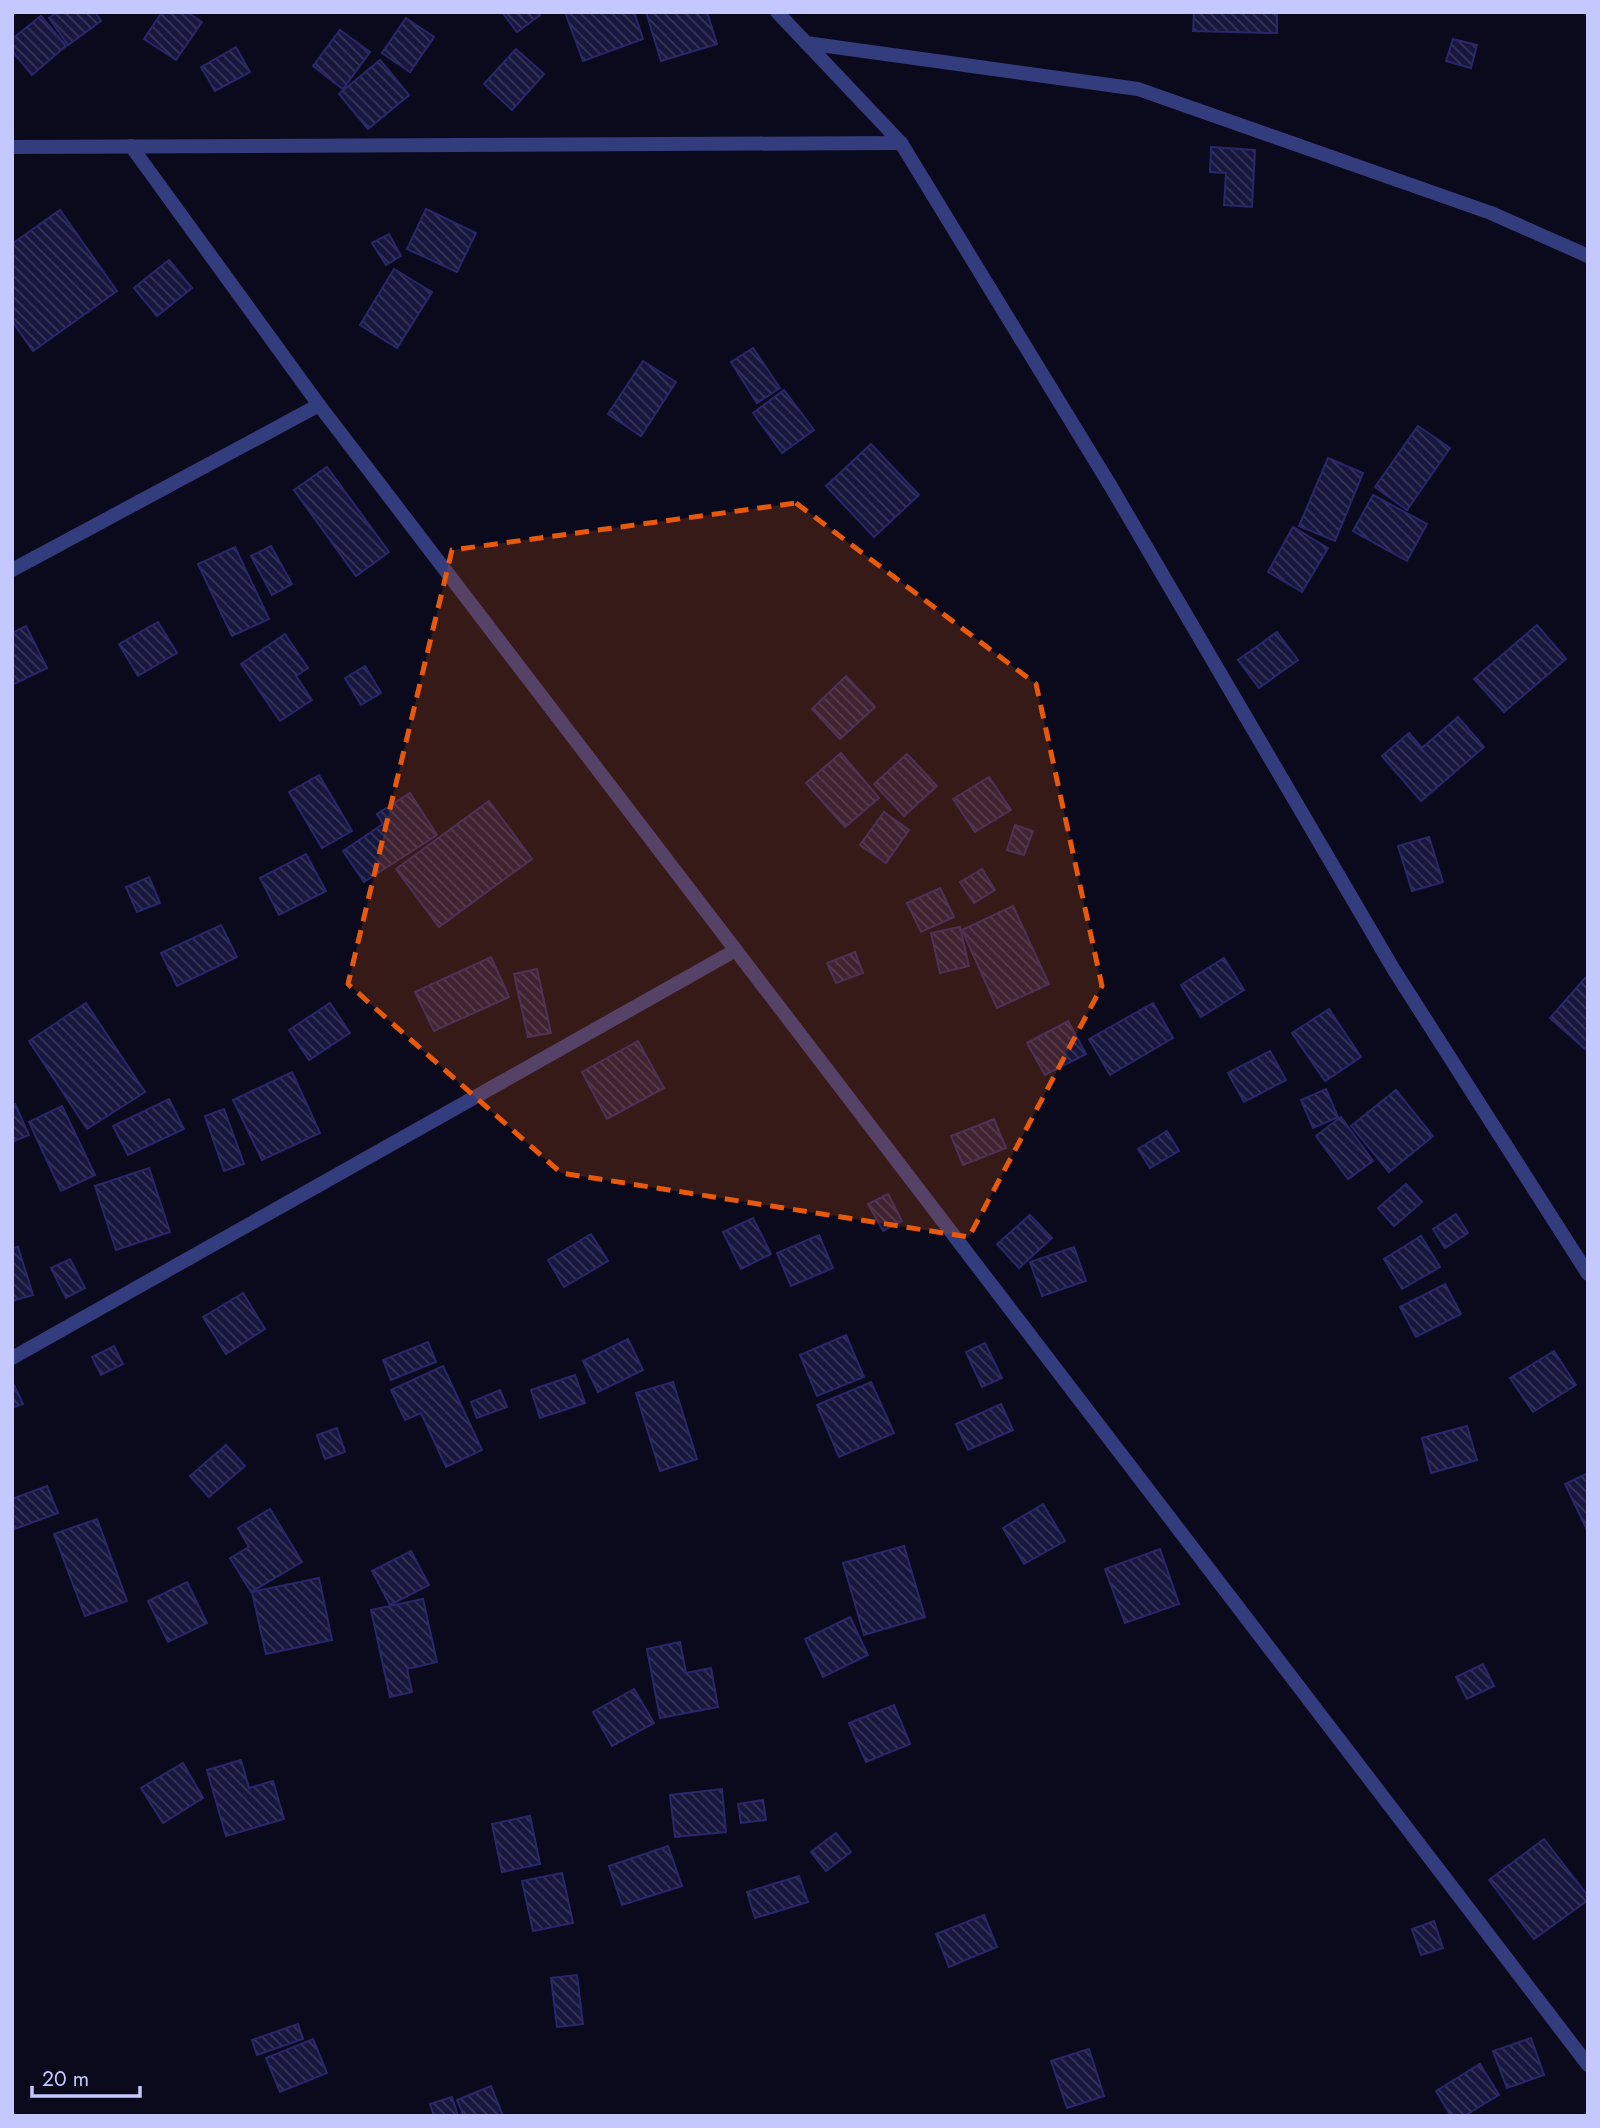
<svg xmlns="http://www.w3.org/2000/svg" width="1600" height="2128" viewBox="0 0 1600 2128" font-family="Jost,sans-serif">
  <defs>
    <pattern id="building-back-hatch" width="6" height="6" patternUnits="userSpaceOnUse" patternTransform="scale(1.75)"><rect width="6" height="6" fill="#17163d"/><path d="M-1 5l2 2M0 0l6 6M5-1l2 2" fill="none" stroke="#37365a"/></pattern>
  </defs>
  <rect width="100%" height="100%" fill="#0a0a1c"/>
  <g fill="url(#building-back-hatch)" stroke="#29276a" stroke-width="2">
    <path d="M57 12H95L101 21 68 45 49 18Z"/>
    <path d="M162 12H187L202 22 176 60 144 39Z"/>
    <path d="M502 12H538L540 15 517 32Z"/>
    <path d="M565 12H634L643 39 583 61Z"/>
    <path d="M646 12H707L717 44 661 61Z"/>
    <path d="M1194 12H1277V33L1193 31Z"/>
    <path d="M41 16 66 46 32 75 12 51V39Z"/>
    <path d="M406 18 434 37 410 72 382 53Z"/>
    <path d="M340 30 370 52 343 89 313 66Z"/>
    <path d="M1453 39 1477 45 1471 68 1446 61Z"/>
    <path d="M236 47 250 72 215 91 201 67Z"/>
    <path d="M516 49 544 74 512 110 484 84Z"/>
    <path d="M380 60 409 95 368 129 339 94Z"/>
    <path d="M1211 147 1255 150 1252 207 1224 205 1226 173 1210 172Z"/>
    <path d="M426 209 476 233 457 272 407 249Z"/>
    <path d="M60 210 117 291 33 351 12 321V244Z"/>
    <path d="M389 234 401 256 386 265 372 243Z"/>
    <path d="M169 260 192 288 157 316 134 288Z"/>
    <path d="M394 269 432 292 397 348 360 325Z"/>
    <path d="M753 348 780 388 757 403 731 362Z"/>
    <path d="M643 361 676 382 641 436 608 414Z"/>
    <path d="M784 390 814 430 782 453 753 413Z"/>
    <path d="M1418 426 1450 448 1407 510 1375 487Z"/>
    <path d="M871 444 919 495 874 537 826 486Z"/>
    <path d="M1328 458 1363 473 1335 541 1299 526Z"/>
    <path d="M327 467 389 552 356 576 294 490Z"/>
    <path d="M1373 495 1427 524 1407 561 1353 531Z"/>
    <path d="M1293 527 1328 548 1302 592 1268 572Z"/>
    <path d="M271 546 292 584 272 595 251 556Z"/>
    <path d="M235 547 269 619 232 636 198 564Z"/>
    <path d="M158 622 177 653 138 676 119 644Z"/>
    <path d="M1537 625 1566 659 1504 712 1474 679Z"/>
    <path d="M26 626 47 668 12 685V633Z"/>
    <path d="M1277 632 1298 660 1259 688 1238 660Z"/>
    <path d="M285 634 308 668 296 676 312 700 280 721 241 664Z"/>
    <path d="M365 666 381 693 361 705 345 678Z"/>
    <path d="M846 676 875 707 840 739 812 709Z"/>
    <path d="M1458 717 1484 747 1421 801 1382 756 1409 733 1422 748Z"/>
    <path d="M841 753 879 798 845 827 806 783Z"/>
    <path d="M907 754 937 786 904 816 874 784Z"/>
    <path d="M319 775 352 831 322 848 289 792Z"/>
    <path d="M989 777 1011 810 975 832 953 799Z"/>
    <path d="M410 793 437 835 364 882 343 851 383 824 377 814Z"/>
    <path d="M489 801 532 859 439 927 396 869Z"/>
    <path d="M884 812 909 830 886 863 860 845Z"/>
    <path d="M1015 825 1033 831 1024 855 1007 850Z"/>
    <path d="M1429 837 1443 882 1412 891 1398 846Z"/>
    <path d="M306 854 326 891 279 915 260 878Z"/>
    <path d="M982 869 995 890 974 903 960 882Z"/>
    <path d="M149 877 160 903 137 912 126 887Z"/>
    <path d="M940 888 954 917 921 932 907 903Z"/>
    <path d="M1013 906 1049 984 997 1008 962 930Z"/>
    <path d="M221 925 237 957 177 986 161 953Z"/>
    <path d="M960 927 969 966 940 973 931 933Z"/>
    <path d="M855 952 863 973 836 983 827 963Z"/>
    <path d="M491 957 509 997 434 1031 415 992Z"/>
    <path d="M1224 958 1244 990 1201 1017 1181 985Z"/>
    <path d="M537 969 551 1033 528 1037 514 974Z"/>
    <path d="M1585 978 1588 980V1045L1585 1049 1550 1018Z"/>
    <path d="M86 1003 145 1092 87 1129 29 1041Z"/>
    <path d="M330 1003 350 1033 309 1060 289 1030Z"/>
    <path d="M1153 1003 1173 1038 1110 1075 1089 1039Z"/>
    <path d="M1329 1009 1361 1057 1325 1081 1292 1033Z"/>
    <path d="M1068 1021 1086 1054 1045 1075 1027 1043Z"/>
    <path d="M638 1041 664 1088 607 1119 582 1072Z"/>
    <path d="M1270 1051 1286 1080 1244 1102 1228 1073Z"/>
    <path d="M292 1072 320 1133 262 1160 233 1100Z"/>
    <path d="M1326 1089 1338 1117 1313 1128 1301 1100Z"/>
    <path d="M1396 1090 1433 1136 1389 1172 1351 1126Z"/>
    <path d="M169 1099 184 1129 128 1155 113 1126Z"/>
    <path d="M15 1104 29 1135 12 1142V1105Z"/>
    <path d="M62 1106 95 1175 61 1191 29 1122Z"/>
    <path d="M224 1109 244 1164 224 1171 205 1116Z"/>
    <path d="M1341 1117 1373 1161 1348 1179 1316 1136Z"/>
    <path d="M994 1119 1006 1148 963 1165 951 1136Z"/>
    <path d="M1167 1131 1179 1151 1150 1168 1138 1149Z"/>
    <path d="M149 1168 170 1232 116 1250 95 1186Z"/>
    <path d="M1406 1184 1422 1202 1394 1226 1378 1208Z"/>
    <path d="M888 1194 902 1221 883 1231 868 1204Z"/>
    <path d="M1456 1214 1468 1233 1445 1248 1433 1229Z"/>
    <path d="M1030 1215 1052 1238 1019 1268 997 1244Z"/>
    <path d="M753 1218 771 1254 741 1269 723 1232Z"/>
    <path d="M591 1234 608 1261 564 1287 548 1260Z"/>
    <path d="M819 1235 833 1268 791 1286 777 1253Z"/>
    <path d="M1421 1236 1440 1267 1402 1289 1384 1259Z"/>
    <path d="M18 1247 33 1295 12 1301V1248Z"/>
    <path d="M1074 1247 1086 1281 1042 1296 1030 1262Z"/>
    <path d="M70 1259 85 1288 66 1298 51 1268Z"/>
    <path d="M1445 1284 1461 1314 1416 1337 1400 1307Z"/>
    <path d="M243 1293 265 1329 226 1354 203 1317Z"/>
    <path d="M846 1335 864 1377 817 1396 800 1355Z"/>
    <path d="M628 1339 643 1370 598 1392 583 1361Z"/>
    <path d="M428 1342 436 1362 391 1380 383 1360Z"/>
    <path d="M985 1343 1002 1378 982 1387 966 1352Z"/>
    <path d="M114 1346 123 1364 101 1375 92 1357Z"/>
    <path d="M1554 1351 1576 1385 1533 1412 1510 1378Z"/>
    <path d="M443 1366 482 1450 446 1467 421 1413 405 1420 391 1390Z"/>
    <path d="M575 1375 585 1403 540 1418 531 1390Z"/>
    <path d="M12 1381 23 1404 12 1408Z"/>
    <path d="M673 1382 697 1459 660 1471 636 1393Z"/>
    <path d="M871 1382 894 1433 839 1457 817 1405Z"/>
    <path d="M500 1390 507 1407 477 1418 471 1402Z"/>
    <path d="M1001 1404 1013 1430 968 1450 956 1424Z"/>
    <path d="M1467 1426 1477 1460 1431 1473 1422 1438Z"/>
    <path d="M337 1428 345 1452 325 1459 317 1435Z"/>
    <path d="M226 1445 245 1466 209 1497 190 1476Z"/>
    <path d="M1588 1473V1532L1565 1484Z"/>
    <path d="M47 1486 58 1513 12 1530V1499Z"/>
    <path d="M1043 1504 1065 1541 1024 1564 1003 1528Z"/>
    <path d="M270 1509 302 1562 251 1592 230 1558 249 1547 238 1528Z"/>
    <path d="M97 1519 127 1601 85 1616 54 1534Z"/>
    <path d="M904 1546 925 1617 864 1635 843 1563Z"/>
    <path d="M1160 1549 1179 1604 1125 1623 1105 1569Z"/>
    <path d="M411 1551 429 1585 390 1605 372 1571Z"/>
    <path d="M319 1578 332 1640 266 1654 252 1592Z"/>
    <path d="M187 1582 207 1623 168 1642 148 1601Z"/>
    <path d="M423 1599 437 1662 407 1669 412 1692 390 1697 371 1610Z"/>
    <path d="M850 1617 868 1655 823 1677 805 1639Z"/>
    <path d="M680 1642 686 1673 711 1668 718 1707 660 1718 647 1649Z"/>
    <path d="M1483 1664 1494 1686 1467 1699 1456 1677Z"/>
    <path d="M634 1689 654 1723 612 1746 593 1712Z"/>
    <path d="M894 1705 910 1744 866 1762 849 1723Z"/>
    <path d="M241 1760 249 1788 273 1781 284 1819 226 1836 207 1770Z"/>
    <path d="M183 1763 203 1798 163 1823 141 1788Z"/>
    <path d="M722 1789 726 1832 675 1837 670 1795Z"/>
    <path d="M763 1800 766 1820 741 1823 738 1804Z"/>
    <path d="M530 1816 540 1864 502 1872 492 1824Z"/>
    <path d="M836 1833 851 1852 826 1871 811 1852Z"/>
    <path d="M1544 1839 1588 1896V1900L1534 1939 1489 1880Z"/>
    <path d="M668 1846 682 1886 622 1905 609 1866Z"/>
    <path d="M562 1873 573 1923 533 1931 522 1881Z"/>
    <path d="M799 1876 808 1902 755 1918 747 1892Z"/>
    <path d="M984 1915 997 1947 949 1967 936 1934Z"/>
    <path d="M1434 1921 1443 1948 1421 1955 1412 1929Z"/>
    <path d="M577 1975 583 2024 557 2027 551 1978Z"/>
    <path d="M298 2024 303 2039 257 2055 252 2040Z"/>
    <path d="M1531 2038 1544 2075 1507 2088 1493 2051Z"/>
    <path d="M313 2039 327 2073 280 2092 266 2058Z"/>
    <path d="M1089 2049 1104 2096 1067 2108 1051 2061Z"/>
    <path d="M1480 2064 1499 2095 1464 2116H1451L1436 2091Z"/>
    <path d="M491 2086 503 2116H464L457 2100Z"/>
    <path d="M452 2097 458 2116H434L430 2104Z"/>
  </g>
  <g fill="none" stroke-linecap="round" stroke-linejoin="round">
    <g stroke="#333c7d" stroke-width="14">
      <path d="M777 12 901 143 1110 485 1394 970 1588 1274"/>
      <path d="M806 43 1138 89 1491 213 1588 256"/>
      <path d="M131 146 319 405 1588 2065"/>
      <path d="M12 147 901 143"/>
      <path d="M12 570 319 405"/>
      <path d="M12 1358 736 950"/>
    </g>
  </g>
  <path fill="#e8590c" fill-opacity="0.2" stroke="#e8590c" stroke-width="5" stroke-dasharray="14 9" stroke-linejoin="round" d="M796 503 1036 684 1102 986 969 1237 561 1173 348 984 452 550Z"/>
  <rect width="1600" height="2128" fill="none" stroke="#c5c8ff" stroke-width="28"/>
  <path d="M32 2086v10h108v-10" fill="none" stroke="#c5c8ff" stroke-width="3.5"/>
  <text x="42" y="2086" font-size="21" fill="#c5c8ff" stroke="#0a0a1c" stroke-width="5" paint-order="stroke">20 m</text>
</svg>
